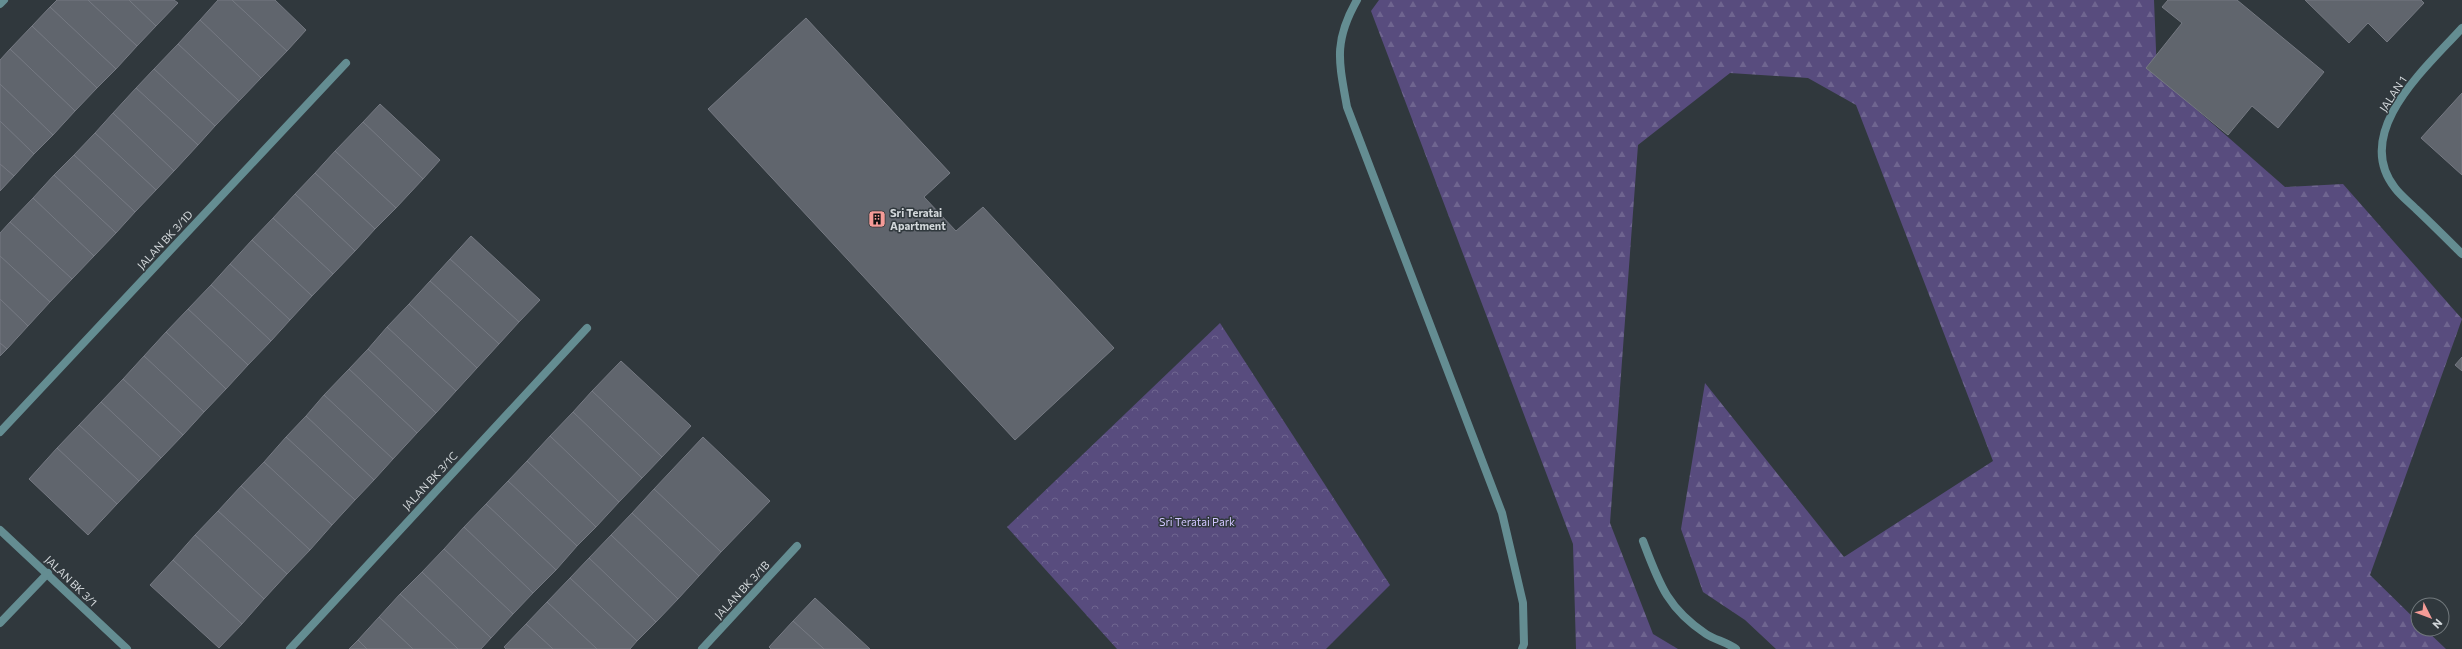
<svg xmlns="http://www.w3.org/2000/svg" width="2462" height="649" viewBox="0 0 2462 649" font-family="Commissioner,sans-serif">
  <defs>
    <pattern id="forest-firs" width="22" height="20" patternUnits="userSpaceOnUse"><rect width="22" height="20" fill="#584c7e"/><path d="M5 1l3.5 6h-7zM16 11l3.5 6h-7z" fill="#6f6590"/></pattern>
    <pattern id="park-crowns" width="20" height="18" patternUnits="userSpaceOnUse"><rect width="20" height="18" fill="#584c7e"/><path d="M2 6a3 3 0 1 1 6 0M12 15a3 3 0 1 1 6 0" fill="none" stroke="#6f6590"/></pattern>
  </defs>
  <rect width="100%" height="100%" fill="#30383d"/>
  <path fill="url(#forest-firs)" d="M1379 0H2154L2157 75 2285 187 2343 184 2462 319 2370 575 2418 622V629H2425L2446 649H1776L1745 620 1703 592 1681 529 1705 383 1844 557 1993 461 1856 105 1808 78 1730 73 1638 145 1610 523 1653 634 1678 649H1576L1573 544 1371 11Z"/>
  <path fill="url(#park-crowns)" d="M1220 323 1390 585 1326 649H1117L1007 527Z"/>
  <g fill="#60656d" stroke="#757982">
    <path d="M57 0H88L137 46 116 69 50 7Z"/>
    <path d="M88 0H129L156 26 137 46Z"/>
    <path d="M129 0H174L178 3 156 26Z"/>
    <path d="M218 0H232L287 51 261 78 200 20Z"/>
    <path d="M232 0H275L306 30 287 51Z"/>
    <path d="M2168 0H2237L2324 72 2278 128 2252 106 2228 135 2146 68 2182 23 2162 7Z"/>
    <path d="M2305 0H2421L2424 3 2387 42 2368 23 2349 43Z"/>
    <path d="M50 7 116 69 97 88 32 26Z"/>
    <path d="M806 18 950 173 924 197 956 231 983 207 1114 348 1015 440 708 109Z"/>
    <path d="M200 20 261 78 239 101 178 44Z"/>
    <path d="M32 26 97 88 75 111 10 49Z"/>
    <path d="M178 44 239 101 215 126 154 69Z"/>
    <path d="M10 49 75 111 53 135 0 84V60Z"/>
    <path d="M154 69 215 126 198 145 136 88Z"/>
    <path d="M0 84 53 135 34 154 0 121Z"/>
    <path d="M136 88 198 145 174 171 113 113Z"/>
    <path d="M2462 93V175L2421 138Z"/>
    <path d="M380 104 440 160 423 179 363 122Z"/>
    <path d="M113 113 174 171 156 190 95 133Z"/>
    <path d="M0 121 34 154 14 176 0 164Z"/>
    <path d="M363 122 423 179 396 208 335 151Z"/>
    <path d="M95 133 156 190 135 212 74 155Z"/>
    <path d="M335 151 396 208 375 229 315 173Z"/>
    <path d="M74 155 135 212 116 233 54 175Z"/>
    <path d="M0 164 14 176 0 191Z"/>
    <path d="M315 173 375 229 355 251 295 194Z"/>
    <path d="M54 175 116 233 94 256 33 198Z"/>
    <path d="M295 194 355 251 333 274 273 218Z"/>
    <path d="M33 198 94 256 72 279 10 222Z"/>
    <path d="M273 218 333 274 312 296 252 240Z"/>
    <path d="M10 222 72 279 50 302 0 256V233Z"/>
    <path d="M471 236 540 300 519 322 450 259Z"/>
    <path d="M252 240 312 296 290 320 230 264Z"/>
    <path d="M0 256 50 302 28 326 0 299Z"/>
    <path d="M450 259 519 322 499 344 430 281Z"/>
    <path d="M230 264 290 320 271 341 211 285Z"/>
    <path d="M430 281 499 344 477 368 409 304Z"/>
    <path d="M211 285 271 341 248 365 188 309Z"/>
    <path d="M0 299 28 326 7 349 0 343Z"/>
    <path d="M409 304 477 368 456 391 387 327Z"/>
    <path d="M188 309 248 365 226 389 166 332Z"/>
    <path d="M387 327 456 391 436 413 368 349Z"/>
    <path d="M166 332 226 389 204 412 144 356Z"/>
    <path d="M0 343 7 349 0 356Z"/>
    <path d="M368 349 436 413 417 433 349 369Z"/>
    <path d="M144 356 204 412 183 435 123 379Z"/>
    <path d="M2462 357V371L2455 365Z"/>
    <path d="M621 361 691 426 662 457 592 391Z"/>
    <path d="M349 369 417 433 393 459 324 395Z"/>
    <path d="M123 379 183 435 161 458 101 402Z"/>
    <path d="M592 391 662 457 642 478 573 412Z"/>
    <path d="M324 395 393 459 374 480 306 416Z"/>
    <path d="M101 402 161 458 139 481 79 425Z"/>
    <path d="M573 412 642 478 619 502 550 436Z"/>
    <path d="M306 416 374 480 355 500 286 437Z"/>
    <path d="M79 425 139 481 117 504 57 448Z"/>
    <path d="M550 436 619 502 596 527 527 461Z"/>
    <path d="M286 437 355 500 332 525 264 462Z"/>
    <path d="M703 437 770 501 721 552 654 489Z"/>
    <path d="M57 448 117 504 88 535 29 479Z"/>
    <path d="M527 461 596 527 577 546 508 481Z"/>
    <path d="M264 462 332 525 310 550 241 486Z"/>
    <path d="M508 481 577 546 556 570 486 504Z"/>
    <path d="M241 486 310 550 287 574 218 511Z"/>
    <path d="M654 489 721 552 699 576 632 513Z"/>
    <path d="M486 504 556 570 533 593 464 527Z"/>
    <path d="M218 511 287 574 264 599 195 535Z"/>
    <path d="M632 513 699 576 678 599 611 535Z"/>
    <path d="M464 527 533 593 513 614 444 549Z"/>
    <path d="M195 535 264 599 242 624 173 560Z"/>
    <path d="M611 535 678 599 656 622 589 558Z"/>
    <path d="M444 549 513 614 491 638 422 572Z"/>
    <path d="M589 558 656 622 637 641 570 578Z"/>
    <path d="M173 560 242 624 219 648 150 585Z"/>
    <path d="M422 572 491 638 481 649H458L400 594Z"/>
    <path d="M570 578 637 641 630 649H597L547 602Z"/>
    <path d="M400 594 458 649H413L379 617Z"/>
    <path d="M815 598 870 649H824L793 621Z"/>
    <path d="M547 602 597 649H553L526 624Z"/>
    <path d="M379 617 413 649H367L358 640Z"/>
    <path d="M793 621 824 649H771L769 647Z"/>
    <path d="M526 624 553 649H506L504 647Z"/>
    <path d="M358 640 367 649H349Z"/>
  </g>
  <g fill="none" stroke-linecap="round" stroke-linejoin="round">
    <g stroke="#648d92" stroke-width="8">
      <path d="M1357 0C1333 42 1339 62 1347 107L1502 513 1523 603 1524 644 1522 649"/>
      <path d="M1643 541C1659 583 1667 608 1706 634 1715 640 1727 642 1736 649"/>
    </g>
    <g stroke="#648d92" stroke-width="8">
      <path d="M0 4 4 0"/>
      <path d="M2462 28C2427 67 2351 132 2395 188 2401 196 2409 202 2416 209 2432 224 2447 239 2462 254"/>
      <path d="M0 432 346 63"/>
      <path d="M0 530 127 649"/>
      <path d="M0 623 48 573"/>
      <path d="M290 649 587 328"/>
      <path d="M702 649 797 546"/>
    </g>
  </g>
  <defs>
    <symbol id="building-square" viewBox="-11 -11 22 22"><rect x="-9" y="-9" width="18" height="18" rx="4" fill="#f59b97" stroke="#30383d"/><path d="M-4-6H4V6H1V3H-1V6H-4ZM-2.5-4.3h1.7v1.8h-1.7ZM.8-4.3h1.7v1.8H.8ZM-2.5-1h1.7V.8h-1.7ZM.8-1h1.7V.8H.8Z" fill="#111"/></symbol>
  </defs>
  <g fill-rule="evenodd">
    <use href="#building-square" x="867" y="209" width="20" height="20"/>
  </g>
  <g text-anchor="middle" stroke-width="3" stroke-linejoin="round" paint-order="stroke">
    <g font-size="11" fill="#d2d7da" stroke="#30383d">
      <text transform="translate(2393 94) rotate(-57)" y="4">JALAN 1</text>
      <text transform="translate(165 240) rotate(-47)" y="4">JALAN BK 3/1D</text>
      <text transform="translate(430 481) rotate(-47)" y="4">JALAN BK 3/1C</text>
      <text transform="translate(71 581) rotate(44)" y="4">JALAN BK 3/1</text>
      <text transform="translate(742 590) rotate(-47)" y="4">JALAN BK 3/1B</text>
    </g>
    <g font-size="11" font-weight="bold" fill="#d2d7da" stroke="#30383d" text-anchor="start">
      <text x="890" y="217">Sri Teratai<tspan x="890" dy="13">Apartment</tspan></text>
    </g>
    <g font-size="11" fill="#d2c6ff" stroke="#30383d">
      <text x="1197" y="526">Sri Teratai Park</text>
    </g>
  </g>
  <g transform="translate(2430 617) rotate(132)"><circle r="19" fill="#30383d" stroke="#71787c"/>
  <path d="M0-3L7 15L0 10L-7 15Z" fill="#f59b97"/>
  <text y="-6" font-size="11" font-weight="bold" text-anchor="middle" fill="#d2d7da">N</text>
  </g>
</svg>
